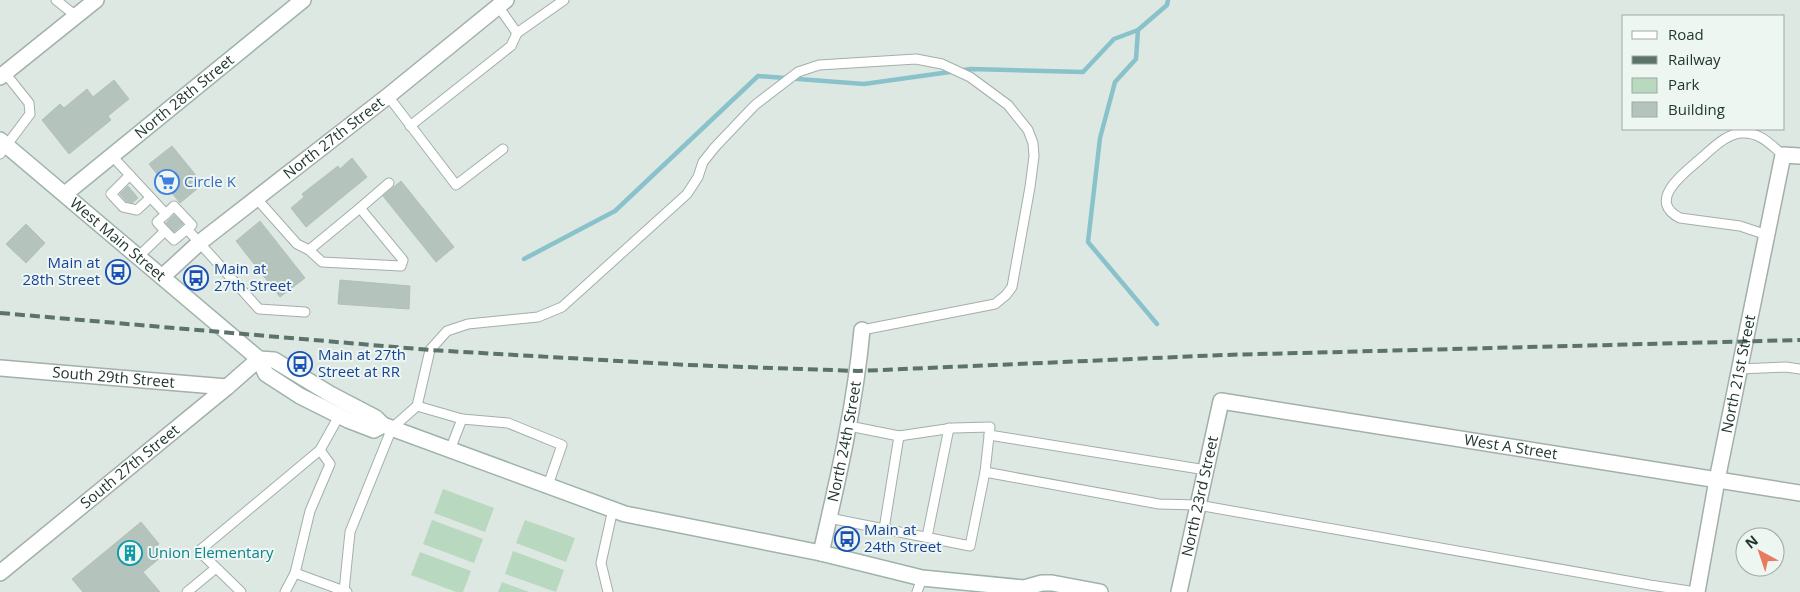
<svg xmlns="http://www.w3.org/2000/svg" width="1800" height="592" viewBox="0 0 1800 592" font-family="'Open Sans',sans-serif">
  <rect width="100%" height="100%" fill="#dee8e3"/>
  <g fill="#b8d8c0">
    <path d="M443 489 494 508 485 532 434 513Z"/>
    <path d="M432 520 483 539 474 563 423 544Z"/>
    <path d="M525 520 575 538 566 562 516 543Z"/>
    <path d="M513 551 564 570 556 592 505 574Z"/>
    <path d="M420 552 471 571 463 592H456L411 575Z"/>
    <path d="M502 582 529 592H498Z"/>
  </g>
  <g fill="none" stroke-linecap="round" stroke-linejoin="round">
    <g stroke="#89c2ca" stroke-width="4.5">
      <path d="M524 259 615 211 758 76 864 84 971 69 1083 72 1114 39 1138 30"/>
      <path d="M1157 324 1088 242 1100 138 1115 82 1136 59 1138 30 1167 5 1168 0"/>
    </g>
  </g>
  <g fill="#b4c3bc" stroke="#b1c1ba">
    <path d="M114 80 129 99 108 116 111 120 69 154 42 120 60 104 64 108 87 89 93 97Z"/>
    <path d="M172 146 203 184 180 203 149 164Z"/>
    <path d="M352 158 367 177 306 227 291 208 304 197 302 194 338 166 340 169Z"/>
    <path d="M401 181 454 247 436 262 383 196Z"/>
    <path d="M128 186 138 198 132 203 126 201 120 194Z"/>
    <path d="M174 215 183 224 174 232 166 223Z"/>
    <path d="M260 221 305 278 280 297 236 241Z"/>
    <path d="M26 224 45 243 26 263 6 244Z"/>
    <path d="M340 280 410 286 409 309 338 304Z"/>
    <path d="M141 522 159 544 153 549 160 558 143 572 160 592H83L72 579Z"/>
  </g>
  <g fill="none" stroke-linecap="round" stroke-linejoin="round">
    <defs>
      <g id="lane">
        <path d="M56 0 76 16"/>
        <path d="M517 33 564 0"/>
        <path d="M388 96 456 185 503 149"/>
        <path d="M410 126 511 46 517 33 498 6"/>
        <path d="M0 154 30 114 29 103 5 73"/>
        <path d="M112 156 166 214 157 222 165 231 139 256"/>
        <path d="M130 175 111 194 123 207 137 210 150 198"/>
        <path d="M257 199 297 244 309 250 322 262 401 266 403 260 360 208 389 183"/>
        <path d="M166 214 174 206 192 225 187 229"/>
        <path d="M165 231 174 240 187 229 259 309 305 312"/>
        <path d="M1767 235 1740 226 1680 218C1646 201 1684 173 1699 160 1711 150 1727 132 1744 133 1761 133 1771 145 1783 155"/>
        <path d="M309 250 360 208"/>
        <path d="M1739 369 1786 367 1800 369"/>
        <path d="M417 406 430 350 447 331 468 324 538 317 562 307 687 194 698 177 703 162 715 147 755 105 798 72 819 65 916 59 942 64 970 77 1008 105 1028 130 1033 143 1034 156 1030 187 1012 287 1006 295 995 304 862 330"/>
        <path d="M849 426 899 436 953 428 990 427 985 472 1159 504 1198 505 1650 585 1696 592"/>
        <path d="M989 435 1206 470"/>
        <path d="M450 450 462 419"/>
        <path d="M829 518 970 546 985 472"/>
        <path d="M884 529 899 436"/>
        <path d="M927 537 949 428"/>
        <path d="M295 573 344 591"/>
        <path d="M187 592 216 568"/>
        <path d="M241 592 199 551 320 450 339 416"/>
        <path d="M285 592 295 573 310 511 330 464 320 450"/>
        <path d="M347 592 344 591 350 532 392 428 417 406 462 419 508 423 562 445 548 485"/>
        <path d="M608 592 601 563 613 509"/>
        <path d="M917 592 922 578"/>
      </g>
      <g id="street">
        <path d="M0 77 96 0"/>
        <path id="s1" d="M162 277 199 243 388 96 506 0"/>
        <path id="s2" d="M0 368 227 387"/>
        <path id="s3" d="M821 553C838 479 855 406 862 330"/>
        <path id="s4" d="M0 573 227 387 259 359"/>
        <path id="s5" d="M1179 592 1221 401 1800 493"/>
        <path id="s6" d="M1697 592 1717 480 1783 155 1800 156"/>
      </g>
      <g id="secondary">
        <path id="s7" d="M0 140 259 359 266 374 300 396 348 420 374 430 383 425"/>
        <path id="s8" d="M65 194 303 0"/>
        <path d="M259 359 274 360 330 394 376 418 383 425 625 514 821 553 922 578 1024 588 1042 583H1052L1100 592"/>
      </g>
    </defs>
    <use href="#lane" stroke="#a2afaa" stroke-width="11"/>
    <use href="#street" stroke="#a2afaa" stroke-width="18"/>
    <use href="#secondary" stroke="#9eb3ab" stroke-width="18"/>
    <use href="#lane" stroke="#fff" stroke-width="9"/>
    <use href="#street" stroke="#fff" stroke-width="15"/>
    <use href="#secondary" stroke="#fff" stroke-width="15"/>
    <path stroke="#5b736b" stroke-width="4" stroke-dasharray="10 5" stroke-linecap="butt" d="M0 313 430 350 688 365 858 371 1223 355 1800 340"/>
  </g>
  <defs>
    <symbol id="supermarket-ring" viewBox="-11 -11 22 22"><circle r="9.5" fill="#eef6f2" stroke="#3f7fe0" stroke-width="1.5"/><path d="M-6-5.5h2.5l.6 2H6L4.5 2H-2.5L-4.4-4H-6ZM-1.5 3.2a1.3 1.3 0 1 0 .1 0ZM3 3.2a1.3 1.3 0 1 0 .1 0Z" fill="#3f7fe0"/></symbol>
    <symbol id="bus-ring" viewBox="-11 -11 22 22"><circle r="9.5" fill="#eef6f2" stroke="#1a4fb4" stroke-width="1.5"/><path d="M-5-6H5V4H4V6H2V4H-2V6H-4V4H-5ZM-3.5-4V0h7V-4ZM-3.5 1.2v1.5H-2V1.2ZM2 1.2v1.5H3.5V1.2Z" fill="#1a4fb4"/></symbol>
    <symbol id="building-ring" viewBox="-11 -11 22 22"><circle r="9.5" fill="#eef6f2" stroke="#0f9aa8" stroke-width="1.5"/><path d="M-4-6H4V6H1V3H-1V6H-4ZM-2.5-4.3h1.7v1.8h-1.7ZM.8-4.3h1.7v1.8H.8ZM-2.5-1h1.7V.8h-1.7ZM.8-1h1.7V.8H.8Z" fill="#0f9aa8"/></symbol>
  </defs>
  <g fill-rule="evenodd">
    <use href="#supermarket-ring" x="153" y="168" width="28" height="28"/>
    <use href="#bus-ring" x="104" y="258" width="28" height="28"/>
    <use href="#bus-ring" x="182" y="264" width="28" height="28"/>
    <use href="#bus-ring" x="286" y="350" width="28" height="28"/>
    <use href="#bus-ring" x="833" y="525" width="28" height="28"/>
    <use href="#building-ring" x="116" y="539" width="28" height="28"/>
  </g>
  <g text-anchor="middle" stroke-width="4" stroke-linejoin="round" paint-order="stroke">
    <g font-size="15" fill="#213730" stroke="#eef6f2">
      <text dy="5" stroke="none"><textPath href="#s8" startOffset="154">North 28th Street</textPath></text>
      <text dy="5" stroke="none"><textPath href="#s1" startOffset="221">North 27th Street</textPath></text>
      <text dy="5" stroke="none"><textPath href="#s7" startOffset="154">West Main Street</textPath></text>
      <text dy="5" stroke="none"><textPath href="#s6" startOffset="222">North 21st Street</textPath></text>
      <text dy="5" stroke="none"><textPath href="#s2" startOffset="114">South 29th Street</textPath></text>
      <text dy="5" stroke="none"><textPath href="#s3" startOffset="114">North 24th Street</textPath></text>
      <text dy="5" stroke="none"><textPath href="#s5" startOffset="489">West A Street</textPath></text>
      <text dy="5" stroke="none"><textPath href="#s4" startOffset="168">South 27th Street</textPath></text>
      <text dy="5" stroke="none"><textPath href="#s5" startOffset="98">North 23rd Street</textPath></text>
    </g>
    <g font-size="15" fill="#366cbe" stroke="#eef6f2" text-anchor="start">
      <text x="184" y="187">Circle K</text>
    </g>
    <g font-size="15" fill="#164399" stroke="#eef6f2" text-anchor="start">
      <text x="100" y="268" text-anchor="end">Main at<tspan x="100" dy="17">28th Street</tspan></text>
      <text x="214" y="274">Main at<tspan x="214" dy="17">27th Street</tspan></text>
      <text x="318" y="360">Main at 27th<tspan x="318" dy="17">Street at RR</tspan></text>
      <text x="864" y="535">Main at<tspan x="864" dy="17">24th Street</tspan></text>
    </g>
    <g font-size="15" fill="#0d838f" stroke="#eef6f2" text-anchor="start">
      <text x="148" y="558">Union Elementary</text>
    </g>
  </g>
  <rect x="1622" y="15" width="162" height="115" fill="#eef6f2" stroke="#9caaa4"/>
  <rect x="1632" y="31" width="25" height="8" fill="#ffffff" stroke="#9caaa4"/>
  <text x="1668" y="40" font-size="15" fill="#213730">Road</text>
  <rect x="1632" y="56" width="25" height="8" fill="#5b736b" stroke="#9caaa4"/>
  <text x="1668" y="65" font-size="15" fill="#213730">Railway</text>
  <rect x="1632" y="78" width="25" height="15" fill="#b8d8c0" stroke="#9caaa4"/>
  <text x="1668" y="90" font-size="15" fill="#213730">Park</text>
  <rect x="1632" y="102" width="25" height="15" fill="#b4c3bc" stroke="#9caaa4"/>
  <text x="1668" y="115" font-size="15" fill="#213730">Building</text>
  <g transform="translate(1760 552) rotate(320)"><circle r="24" fill="#eef6f2" stroke="#9caaa4"/>
  <path d="M0-4L9 19L0 12L-9 19Z" fill="#e77b5e"/>
  <text y="-8" font-size="14" font-weight="bold" text-anchor="middle" fill="#213730">N</text>
  </g>
</svg>
